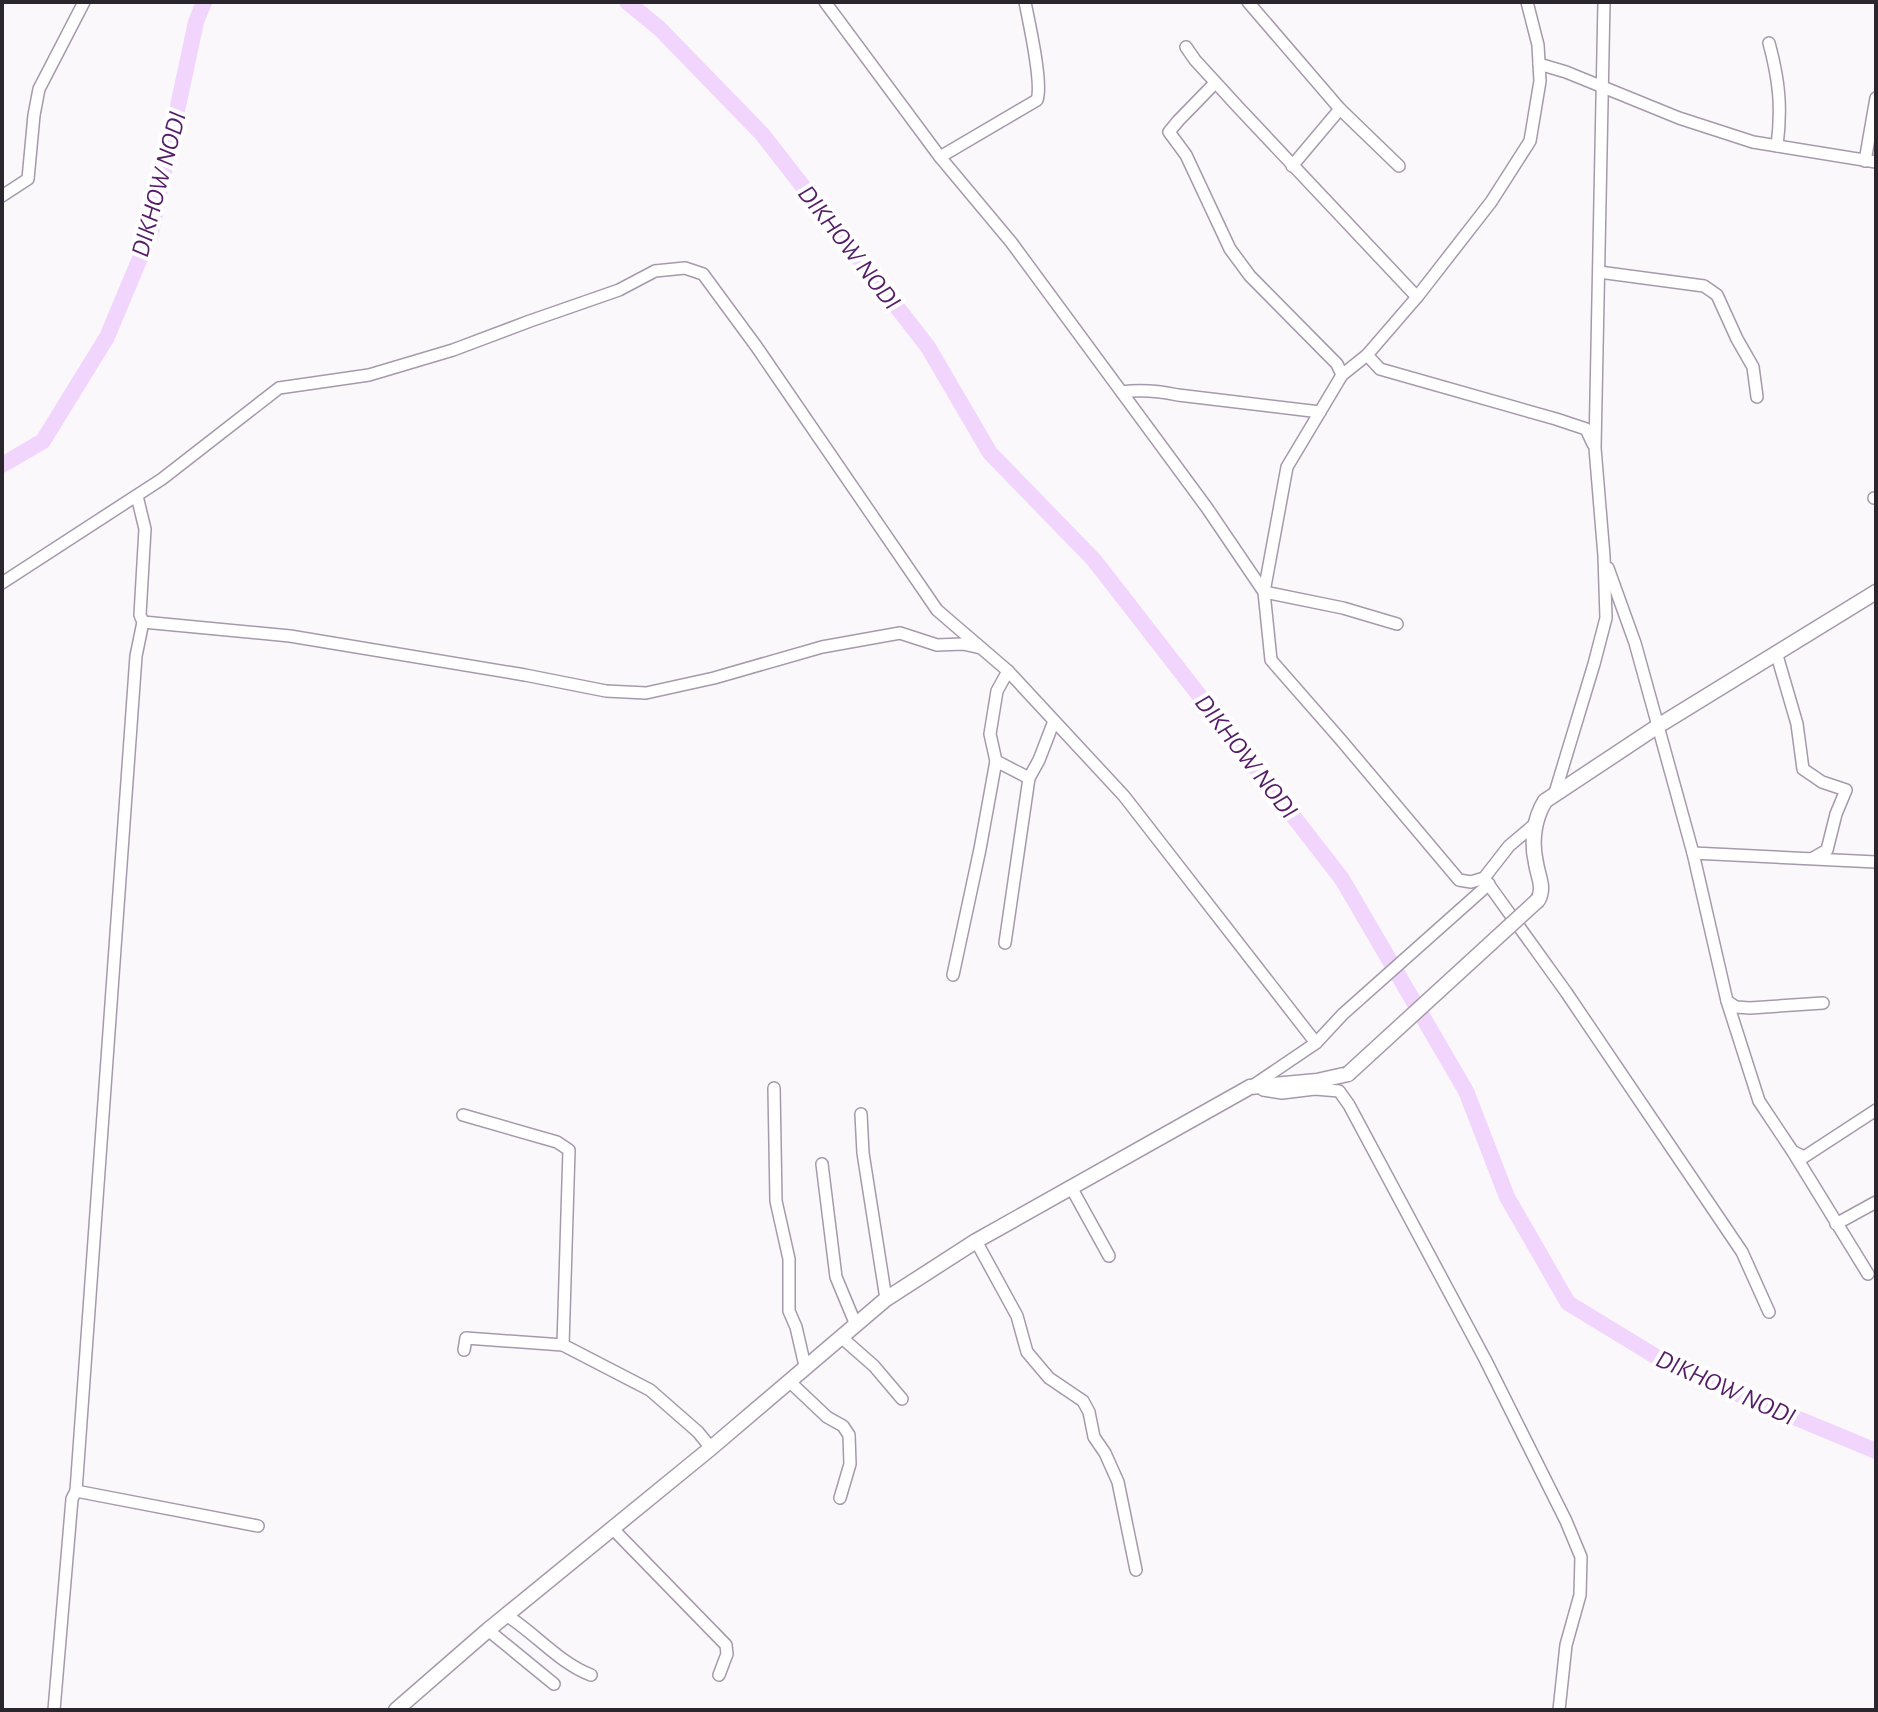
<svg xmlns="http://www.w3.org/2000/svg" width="1878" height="1712" viewBox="0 0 1878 1712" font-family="'Alegreya Sans',sans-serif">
  <rect width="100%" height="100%" fill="#fbf8fc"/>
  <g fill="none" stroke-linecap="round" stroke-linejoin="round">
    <g stroke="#f2d5fd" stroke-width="16">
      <path d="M627 2 659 28 762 134 928 347 990 453 1094 560 1342 879 1466 1091 1507 1197 1568 1303 1673 1367 1876 1451"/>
      <path d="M2 465 43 441 107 337 151 232 196 22 204 2"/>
    </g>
    <defs>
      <g id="minor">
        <path d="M825 2 940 157 1011 242 1207 508 1264 592 1271 660 1341 740 1459 880 1471 882 1484 878 1509 846 1535 824"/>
        <path d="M1248 2 1340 109 1292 166"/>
        <path d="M1769 43C1779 80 1782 107 1777 146"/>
        <path d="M1186 47 1195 60 1239 108 1417 297"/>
        <path d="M1539 64 1566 72 1679 118 1753 142 1876 162"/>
        <path d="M1215 83 1178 121 1169 132 1186 155 1230 249 1250 276 1337 364 1342 375"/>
        <path d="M1340 109 1399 166"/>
        <path d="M940 157 1037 100C1043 83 1029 23 1025 2"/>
        <path d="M1865 161 1876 98"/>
        <path d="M2 196 28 179 34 115 39 89 84 2"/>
        <path d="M1599 272 1704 286 1717 295 1737 339 1753 367 1757 397"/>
        <path d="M1367 355 1380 369 1556 419 1586 429 1593 444"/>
        <path d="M1122 392C1142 389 1159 391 1178 395L1320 412"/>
        <path d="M1874 498H1876"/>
        <path d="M1608 568 1635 643 1658 726 1693 853 1727 1001 1759 1101 1793 1152 1868 1274"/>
        <path d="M2 583 162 479 279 388 369 375 453 350 530 321 619 290 655 271 685 268 703 274 756 346 937 610 1008 671 1124 796 1316 1043 1251 1087"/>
        <path d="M143 622 290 636 525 675 606 691 646 693 714 678 822 647 900 633 937 645 963 644 981 648"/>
        <path d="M1397 624 1343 608 1264 592 1287 467 1342 375 1367 355 1417 297 1491 202 1530 141 1540 81 1538 45 1527 2"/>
        <path d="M1776 652 1797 724 1803 769 1822 782 1846 790 1836 814 1827 850 1813 858"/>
        <path d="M1029 778 1039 760 1054 721"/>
        <path d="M1554 796 1594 664 1606 618 1604 556 1595 448 1604 2"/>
        <path d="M1693 853 1876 862"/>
        <path d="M1484 878 1566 992 1742 1252 1769 1312"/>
        <path d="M1005 943 1029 778 996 761 990 734 997 691 1008 671"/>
        <path d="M953 975 980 849 996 761"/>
        <path d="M1727 1001 1736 1007 1750 1008 1823 1003"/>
        <path d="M1316 1043 1343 1014 1489 884"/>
        <path d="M774 1088 776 1201 789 1259V1311L796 1327 805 1366"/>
        <path d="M1263 1090 1282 1093 1315 1089 1339 1091 1349 1105 1485 1359 1566 1521 1581 1557 1580 1595 1566 1645 1559 1710"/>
        <path d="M861 1114 863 1153 886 1299"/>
        <path d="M463 1115 557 1142 569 1150 563 1345 650 1390 698 1432 711 1448"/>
        <path d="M1794 1152 1804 1157 1876 1110"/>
        <path d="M822 1164 836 1277 856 1325"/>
        <path d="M1072 1189 1109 1256"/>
        <path d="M1836 1224 1876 1202"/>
        <path d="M976 1241 1017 1316 1027 1352 1049 1378 1083 1401 1089 1412 1094 1437 1105 1453 1118 1482 1136 1570"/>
        <path d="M841 1337 874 1366 902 1399"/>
        <path d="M464 1350 466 1338 563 1345"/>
        <path d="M789 1381 827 1417 843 1426 849 1435 850 1464 840 1498"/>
        <path d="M76 1491 258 1526"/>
        <path d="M612 1528 726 1645 727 1654 719 1675"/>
        <path d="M506 1615C535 1633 559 1663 591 1675"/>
        <path d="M488 1630 554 1684"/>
        <path d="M54 1710 72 1499 76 1491 136 656 143 622 140 615 145 529 137 496"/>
      </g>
      <g id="major">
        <path d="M1538 900C1545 887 1538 877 1536 863 1531 842 1534 819 1545 801L1658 726 1876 592"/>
        <path d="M396 1710 488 1630 711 1448 886 1299 976 1241 1250 1087 1317 1081 1348 1074"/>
      </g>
    </defs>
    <use href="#minor" stroke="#a699ac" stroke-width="14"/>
    <use href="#major" stroke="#a699ac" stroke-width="17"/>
    <use href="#minor" stroke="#fff" stroke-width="11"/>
    <use href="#major" stroke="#fff" stroke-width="14"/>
    <defs>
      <path id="major-bridge" d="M1348 1074 1538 900"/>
    </defs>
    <use href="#major-bridge" stroke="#a699ac" stroke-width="17" stroke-linecap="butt"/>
    <use href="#major-bridge" stroke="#fff" stroke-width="14"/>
  </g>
  <g text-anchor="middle" stroke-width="8" stroke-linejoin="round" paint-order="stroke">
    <g font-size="26" font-style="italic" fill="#551d68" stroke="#fff">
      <text transform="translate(158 184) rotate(-75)" y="9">DIKHOW NODI</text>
      <text transform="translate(850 247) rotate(52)" y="9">DIKHOW NODI</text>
      <text transform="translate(1247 756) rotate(52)" y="9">DIKHOW NODI</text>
      <text transform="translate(1726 1387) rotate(24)" y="9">DIKHOW NODI</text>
    </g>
  </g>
  <rect width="1878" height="1712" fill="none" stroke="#2b262d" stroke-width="8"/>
</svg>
